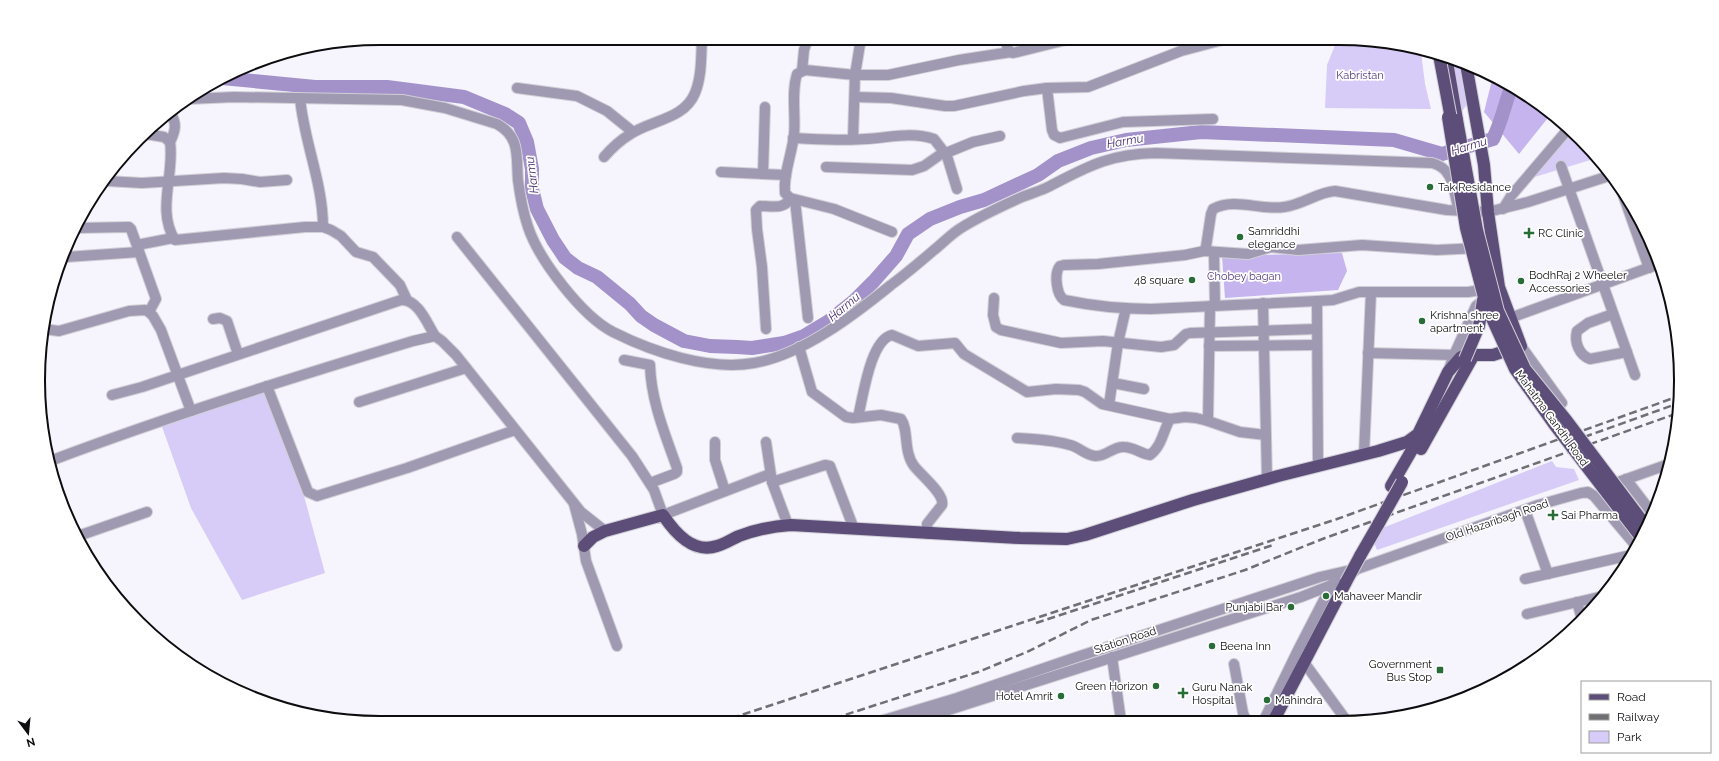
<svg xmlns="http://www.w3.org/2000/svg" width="1719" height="761" viewBox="0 0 1719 761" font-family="Raleway,sans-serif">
  <rect width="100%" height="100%" fill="#f6f4fc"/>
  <g fill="#d7cbf7">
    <path d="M1338 38 1421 52 1425 84 1431 109 1325 108 1327 65Z"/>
    <path d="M1451 57 1461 62 1468 103 1462 111Z"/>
    <path d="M1572 131 1597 158 1528 179Z"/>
    <path d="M268 389 298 474 325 573 242 600 191 508 161 424Z"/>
    <path d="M1552 461 1556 467 1574 469 1579 480 1377 550 1370 533Z"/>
  </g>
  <g fill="#c5b4ed">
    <path d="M1493 76 1510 84 1551 114 1519 154 1484 112Z"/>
    <path d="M1342 253 1347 271 1338 290 1225 298 1222 256Z"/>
  </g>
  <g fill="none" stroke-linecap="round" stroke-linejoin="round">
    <path stroke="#a392ca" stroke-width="14" d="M222 78 315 87H387L464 97 505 114 519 123 527 142 532 169V189L537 209 553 240 565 258 578 268 597 277 630 304 641 316 654 325 684 341 710 346 737 347 752 348 784 343 804 336 829 321 854 301 874 281 896 256 908 234 930 219 960 207 984 200 1038 175 1058 161 1091 148 1126 140 1201 132 1394 140 1442 154 1493 139C1502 121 1505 103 1512 85"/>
    <defs>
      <g id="minor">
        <path d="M1006 38 1007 46 1009 52 1013 53 1074 38"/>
        <path d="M802 71 804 50 808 38"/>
        <path d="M517 88 577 96 607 111 633 132"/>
        <path d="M1047 88 1052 130 1054 135 1060 138 1123 122 1213 119"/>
        <path d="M855 97 891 98 945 106H954L1024 91 1047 88 1088 87 1181 51 1230 38"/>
        <path d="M300 98C304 142 323 183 323 227"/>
        <path d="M189 99 234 97 402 100 445 108 497 124C521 137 516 158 518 180 520 196 523 212 528 227 539 260 582 316 613 332 653 352 709 371 754 363 802 355 854 315 891 285 906 274 920 262 934 250 943 243 951 234 961 228 980 216 1002 206 1022 197 1030 194 1039 191 1046 188 1087 167 1108 154 1156 153L1432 163C1452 168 1453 186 1457 203"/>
        <path d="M146 134 164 137 170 142C175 173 156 211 175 240L305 227H323L331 230 341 236 356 252 373 257 400 285 407 300"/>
        <path d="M793 138C817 139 842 141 865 139 888 138 911 131 934 139L944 152 946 153 973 142 1000 136"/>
        <path d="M853 139 855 75 861 38"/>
        <path d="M170 142C176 130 177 123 170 112"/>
        <path d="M946 153 957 189"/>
        <path d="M604 157C611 149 619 141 629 135 650 120 684 120 695 93 702 76 701 56 702 38"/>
        <path d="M1561 166 1635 375"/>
        <path d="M826 167 912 170 924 166 944 152"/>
        <path d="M721 172 786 175"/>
        <path d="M763 174 765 107"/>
        <path d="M107 181 142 183 224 178 242 179 260 182 287 180"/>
        <path d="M1622 192 1649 268"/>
        <path d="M795 200 808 318"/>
        <path d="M1503 209 1511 196 1569 128"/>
        <path d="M77 228 129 227 131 229 156 299 149 312"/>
        <path d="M892 232 834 209 790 198 785 193C783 174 792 154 794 135 796 115 791 93 797 74L805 70 855 75H888L959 60 1011 52"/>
        <path d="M457 237 632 456 654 490 663 515 770 474"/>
        <path d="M137 245 173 238"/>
        <path d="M1204 251 1248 254 1271 247 1298 250 1362 245 1437 250 1479 248"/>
        <path d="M1214 252 1215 305"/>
        <path d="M66 257 139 252"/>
        <path d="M1371 292H1359L1333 300 1317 301 1151 309C1121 309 1093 306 1064 300 1056 294 1054 273 1060 266L1064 265 1098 264 1185 255 1204 251 1206 247 1211 214 1213 209C1235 197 1261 211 1284 207 1302 205 1318 192 1335 191L1447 210 1488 212 1528 202 1612 175"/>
        <path d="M994 298 993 315 996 327 1001 330 1061 343 1103 341 1161 347 1174 345 1186 334 1190 333 1317 329"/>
        <path d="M1317 301 1318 466"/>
        <path d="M1263 303 1267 479"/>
        <path d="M1613 314 1588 323 1577 331C1574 342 1579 355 1590 359L1627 352"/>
        <path d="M1510 318 1659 264"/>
        <path d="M213 319 220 318 227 321 238 354"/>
        <path d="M43 329 59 331 129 311 145 310 149 312 153 316 161 330 191 411"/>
        <path d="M766 329 762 267 757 229 756 210 760 206C771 206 785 210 790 198"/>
        <path d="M1209 346 1317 345"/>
        <path d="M1521 346 1562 403"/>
        <path d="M799 347 812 392 846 417 853 418 881 415 901 419C909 430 903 451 914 466 921 475 945 494 942 505L927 524 928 534"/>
        <path d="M1368 353 1454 355"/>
        <path d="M624 360 650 365C651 401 665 434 677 468V472L674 474 650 483"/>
        <path d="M1449 369 1454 355 1476 306 1487 297"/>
        <path d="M1113 383 1144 389"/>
        <path d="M267 386 308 492 317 496 407 468 515 430"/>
        <path d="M112 395 142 387 401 300C418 299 427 323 435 336"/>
        <path d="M359 402 466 368"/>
        <path d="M1109 405 1118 343 1126 308"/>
        <path d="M858 417C863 398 870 340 892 335L918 346 955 343 964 354 1027 392 1056 389 1079 390 1085 392 1102 404 1170 419"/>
        <path d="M1208 421 1210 306"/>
        <path d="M1017 438C1035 439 1053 440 1070 445 1079 447 1085 455 1095 456 1106 457 1113 446 1124 447 1134 447 1141 454 1150 455 1162 446 1163 431 1170 419L1185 417 1196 418 1208 421 1240 432 1266 435"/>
        <path d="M715 442V460L725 491"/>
        <path d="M766 442 772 482 825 465 830 466 854 529"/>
        <path d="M1364 455 1371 292H1468L1489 289"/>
        <path d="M50 461C169 416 291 378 413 341L435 336 442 341 456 355 581 512 605 531"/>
        <path d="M1626 479 1652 513"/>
        <path d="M772 482 788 525"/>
        <path d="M1607 486 1669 464"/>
        <path d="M574 504 582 534 586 561 617 646"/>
        <path d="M1525 510 1548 574"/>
        <path d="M78 536 147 512"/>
        <path d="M1525 579 1631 555"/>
        <path d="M1577 602 1581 616"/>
        <path d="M1527 614 1599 597"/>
        <path d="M1112 657 1121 721"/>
        <path d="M1234 664 1243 713 1246 720"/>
        <path d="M1306 665 1346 720"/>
        <path d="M1264 720 1298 650 1332 584"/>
        <path d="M914 721 1301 597 1342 581 1357 569 1538 505 1581 493 1588 492 1594 496 1636 546"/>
        <path d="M877 722 957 698 1071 659 1320 577 1355 569"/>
      </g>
      <g id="major">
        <path d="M1446 56 1457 120"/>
        <path d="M1421 449 1472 358"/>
        <path d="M1391 486 1420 436"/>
        <path d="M584 546 593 537 605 531 663 515C675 533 693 554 717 546 725 544 732 539 739 536 755 530 774 526 791 525L1020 538 1067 539 1085 535 1193 500 1278 476 1378 451 1407 442 1418 434 1448 372 1461 357 1468 355H1493L1521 346 1499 287 1488 212 1484 165 1466 64"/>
        <path d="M1360 556 1379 523"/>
        <path d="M1274 720 1346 582"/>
      </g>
    </defs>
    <use href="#minor" stroke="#d1cfd6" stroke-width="12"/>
    <use href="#major" stroke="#d1cfd6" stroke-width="14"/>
    <use href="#minor" stroke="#a099b2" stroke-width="10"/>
    <use href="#major" stroke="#5c4e79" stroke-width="12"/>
    <g stroke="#706f74" stroke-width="2.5" stroke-dasharray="8 4" stroke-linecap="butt">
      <path d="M1573 441 1679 403"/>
      <path d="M1036 623 1273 545"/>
      <path d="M720 722 1337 519 1679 396"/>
      <path d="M823 722 978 672 1027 652 1091 620 1245 570 1325 538 1678 413"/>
    </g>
    <defs>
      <g id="major-bridge">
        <path d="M1439 55 1452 124"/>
        <path d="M1448 117 1466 228 1486 305 1515 369 1554 424 1640 536"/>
        <path d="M1457 120 1477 230 1498 311 1525 369 1567 421 1646 526"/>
        <path d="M1465 359 1479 326 1483 300"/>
        <path d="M1379 523 1402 482"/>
        <path d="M1346 582 1360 556"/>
      </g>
    </defs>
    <use href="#major-bridge" stroke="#d1cfd6" stroke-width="14" stroke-linecap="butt"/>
    <use href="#major-bridge" stroke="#5c4e79" stroke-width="12"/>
  </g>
  <g fill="#286d38" stroke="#fff" stroke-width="1.5">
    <circle cx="1430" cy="187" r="4"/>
    <path d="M1527 227h4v4h4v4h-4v4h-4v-4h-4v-4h4z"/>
    <circle cx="1240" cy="237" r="4"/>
    <circle cx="1192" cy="280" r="4"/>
    <circle cx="1521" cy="281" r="4"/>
    <circle cx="1422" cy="321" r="4"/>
    <path d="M1551 509h4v4h4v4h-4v4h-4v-4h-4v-4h4z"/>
    <circle cx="1326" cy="596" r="4"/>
    <circle cx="1291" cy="607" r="4"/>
    <circle cx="1212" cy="646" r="4"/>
    <rect x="1436" y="666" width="8" height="8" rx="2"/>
    <circle cx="1156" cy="686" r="4"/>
    <path d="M1181 687h4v4h4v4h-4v4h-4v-4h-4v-4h4z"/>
    <circle cx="1061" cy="696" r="4"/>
    <circle cx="1267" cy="700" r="4"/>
  </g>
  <g text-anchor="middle" stroke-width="3.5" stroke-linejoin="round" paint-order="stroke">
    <g font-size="11" fill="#53397e" stroke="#fff">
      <text x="1360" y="79">Kabristan</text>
      <text x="1244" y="280">Chobey bagan</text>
    </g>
    <g font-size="11" fill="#0d0c0f" stroke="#fff" text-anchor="start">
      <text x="1438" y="191">Tak Residance</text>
      <text x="1248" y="235">Samriddhi<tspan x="1248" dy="13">elegance</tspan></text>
      <text x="1538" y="237">RC Clinic</text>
      <text x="1529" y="279">BodhRaj 2 Wheeler<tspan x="1529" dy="13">Accessories</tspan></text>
      <text x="1184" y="284" text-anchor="end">48 square</text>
      <text x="1430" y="319">Krishna shree<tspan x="1430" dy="13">apartment</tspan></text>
      <text x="1561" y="519">Sai Pharma</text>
      <text x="1334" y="600">Mahaveer Mandir</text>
      <text x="1283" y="611" text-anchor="end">Punjabi Bar</text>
      <text x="1220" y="650">Beena Inn</text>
      <text x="1432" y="668" text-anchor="end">Government<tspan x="1432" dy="13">Bus Stop</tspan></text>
      <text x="1148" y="690" text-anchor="end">Green Horizon</text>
      <text x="1192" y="691">Guru Nanak<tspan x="1192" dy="13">Hospital</tspan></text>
      <text x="1053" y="700" text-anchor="end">Hotel Amrit</text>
      <text x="1275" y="704">Mahindra</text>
    </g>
    <g font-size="11" fill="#0d0c0f" stroke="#fff">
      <text transform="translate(1552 418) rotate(54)" y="4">Mahatma Gandhi Road</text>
      <text transform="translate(1497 520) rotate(-19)" y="4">Old Hazaribagh Road</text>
      <text transform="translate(1125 640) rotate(-18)" y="4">Station Road</text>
    </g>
    <g font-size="12" font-style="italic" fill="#472d70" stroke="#fff">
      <text transform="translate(1125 141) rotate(-10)" y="4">Harmu</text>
      <text transform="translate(1469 146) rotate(-17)" y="4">Harmu</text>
      <text transform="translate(532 175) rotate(-97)" y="4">Harmu</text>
      <text transform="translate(844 307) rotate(-40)" y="4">Harmu</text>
    </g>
  </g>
  <path d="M0 0H1719V761H0ZM380 45H1339A335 335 0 0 1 1674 380V381A335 335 0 0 1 1339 716H380A335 335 0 0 1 45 381V380A335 335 0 0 1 380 45Z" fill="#fff" fill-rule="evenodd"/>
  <path fill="none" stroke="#0d0c0f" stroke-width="2" d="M380 45H1339A335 335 0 0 1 1674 380V381A335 335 0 0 1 1339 716H380A335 335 0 0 1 45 381V380A335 335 0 0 1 380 45Z"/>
  <rect x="1581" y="681" width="130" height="72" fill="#ffffff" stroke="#9e9e9f"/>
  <rect x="1589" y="694" width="20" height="6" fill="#5c4e79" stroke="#9e9e9f"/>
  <text x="1617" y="701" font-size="12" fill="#0d0c0f">Road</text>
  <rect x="1589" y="714" width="20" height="6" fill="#706f74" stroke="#9e9e9f"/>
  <text x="1617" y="721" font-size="12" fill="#0d0c0f">Railway</text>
  <rect x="1589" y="731" width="20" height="12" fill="#d7cbf7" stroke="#9e9e9f"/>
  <text x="1617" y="741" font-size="12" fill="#0d0c0f">Park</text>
  <g transform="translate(28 733) rotate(164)" stroke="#ffffff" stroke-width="3" paint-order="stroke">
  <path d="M0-3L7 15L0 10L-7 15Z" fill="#0d0c0f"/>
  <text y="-6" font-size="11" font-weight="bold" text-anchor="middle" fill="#0d0c0f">N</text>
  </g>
</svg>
